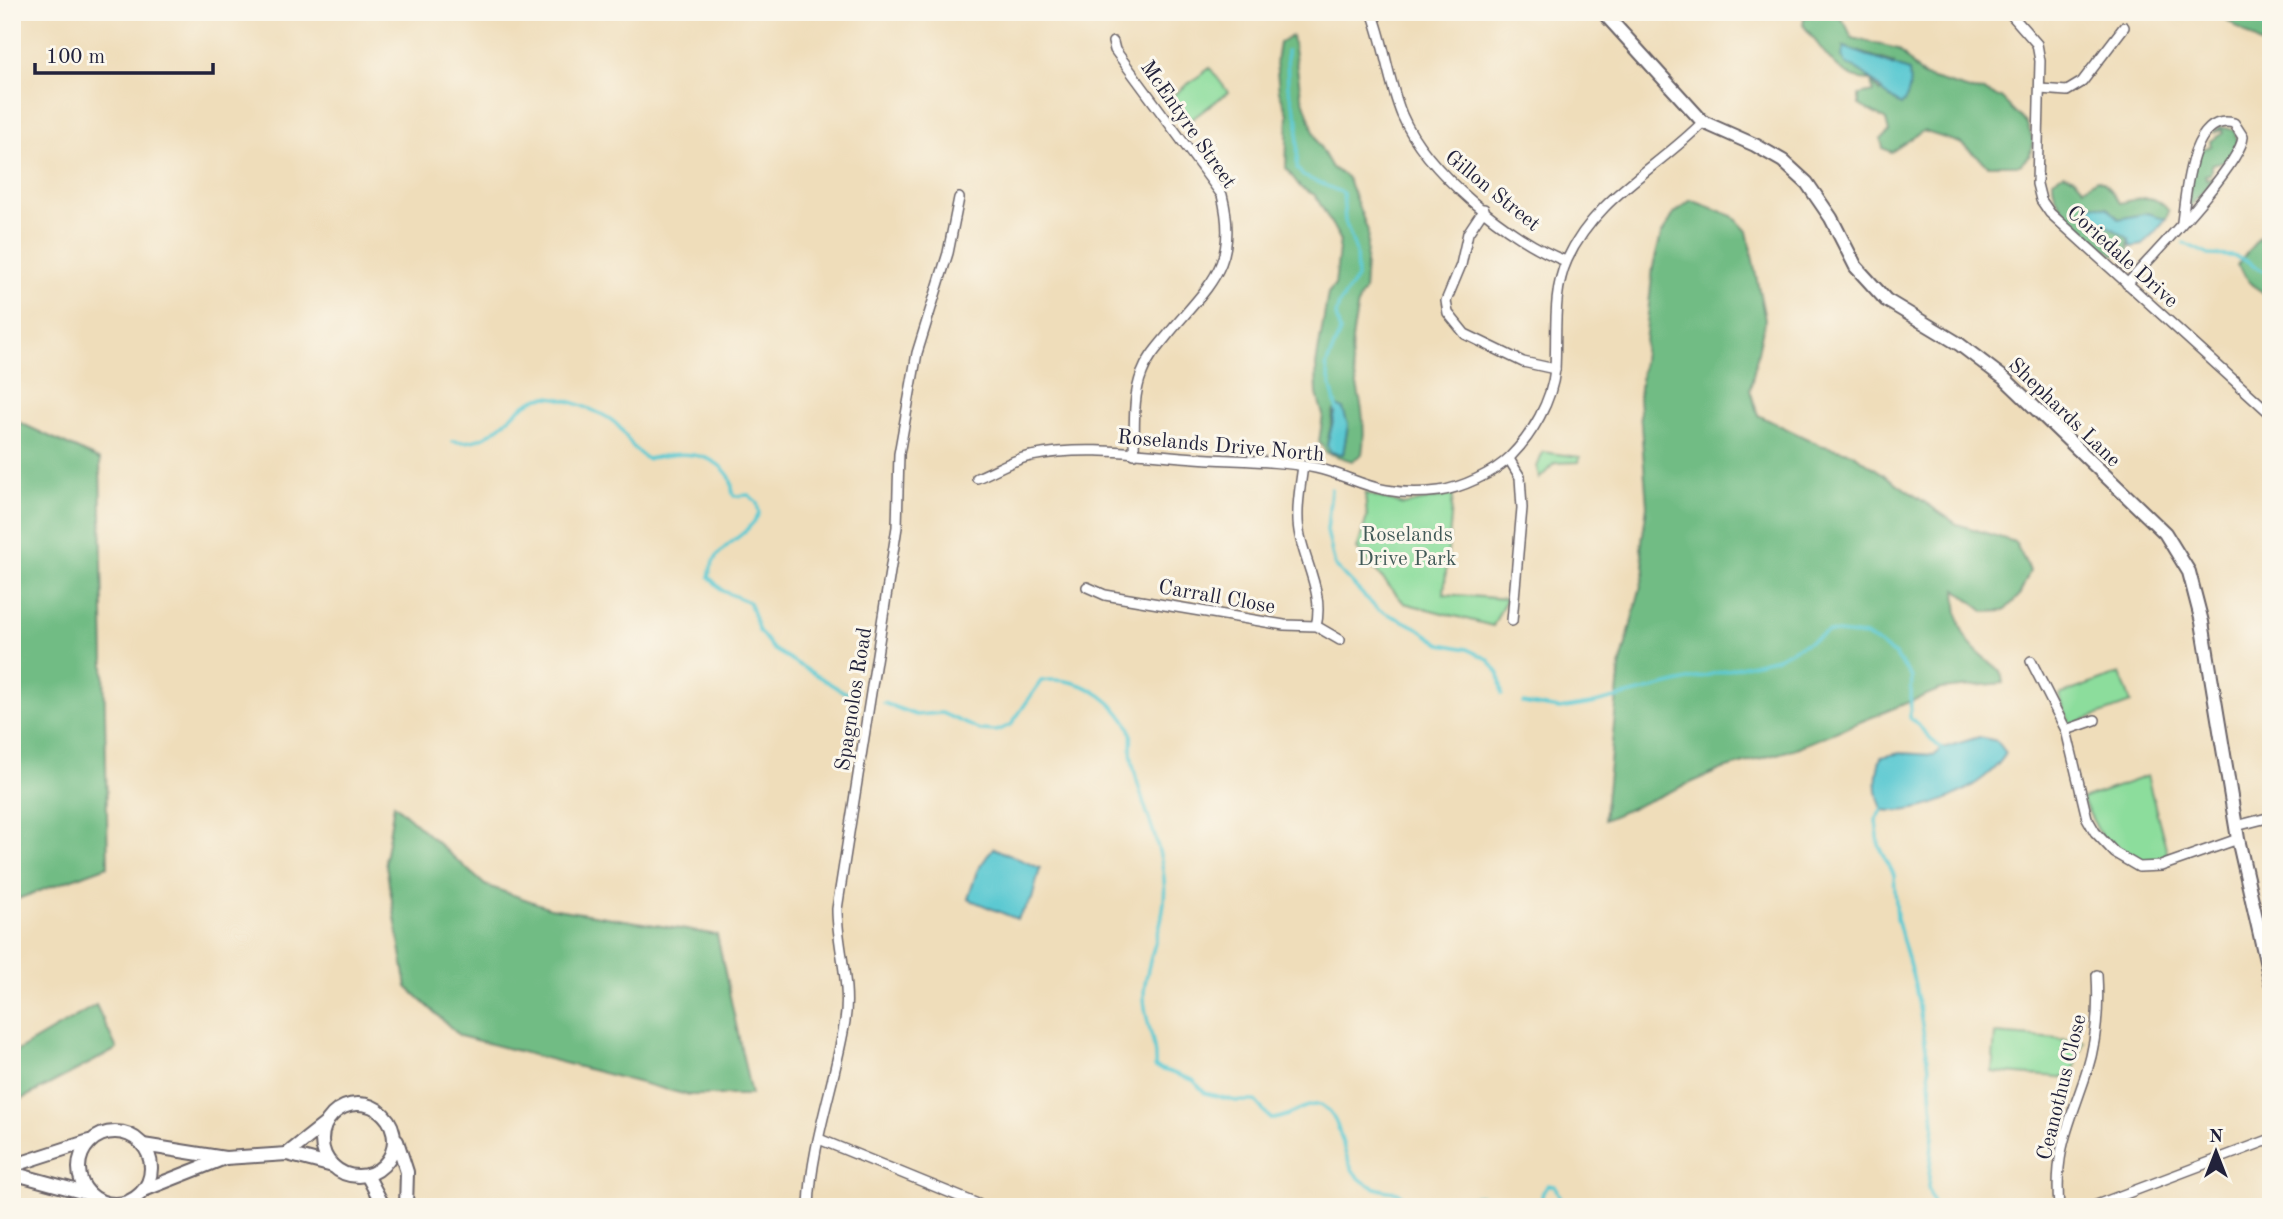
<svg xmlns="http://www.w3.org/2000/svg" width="2283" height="1219" viewBox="0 0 2283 1219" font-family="'Old Standard TT',serif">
  <rect width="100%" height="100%" fill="#fbf7ec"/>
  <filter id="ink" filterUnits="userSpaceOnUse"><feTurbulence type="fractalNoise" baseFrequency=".0143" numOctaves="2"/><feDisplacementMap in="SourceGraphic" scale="14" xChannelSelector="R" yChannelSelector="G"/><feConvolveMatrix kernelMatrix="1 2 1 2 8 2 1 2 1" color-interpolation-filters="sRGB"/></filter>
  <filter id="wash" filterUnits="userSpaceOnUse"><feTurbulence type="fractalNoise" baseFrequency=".00686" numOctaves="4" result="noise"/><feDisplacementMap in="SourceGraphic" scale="28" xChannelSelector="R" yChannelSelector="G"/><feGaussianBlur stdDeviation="1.57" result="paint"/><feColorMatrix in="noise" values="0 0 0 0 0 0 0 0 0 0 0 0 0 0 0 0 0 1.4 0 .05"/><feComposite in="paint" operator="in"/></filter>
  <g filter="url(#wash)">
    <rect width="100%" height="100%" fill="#efddba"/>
    <g fill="#8cdd9c" stroke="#57806c" stroke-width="2">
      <path d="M1210 68 1228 92 1184 125 1165 101Z"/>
      <path d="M1543 452 1580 457 1579 462 1555 463 1539 479 1537 467Z"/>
      <path d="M1365 493 1403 505 1453 495 1444 594 1506 599 1493 626 1404 603 1357 549 1367 517Z"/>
      <path d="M2120 673 2131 703 2070 725 2059 695Z"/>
      <path d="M2147 776 2170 863 2139 867 2104 842 2082 799Z"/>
      <path d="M1995 1034 2084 1041 2071 1078 1992 1072Z"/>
    </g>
    <g fill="#71bc84" stroke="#4a6f60" stroke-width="2" fill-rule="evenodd">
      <path d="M1805 12H1834L1845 23 1852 38 1898 49 1923 76 1970 90 1985 91 2001 98 2027 124 2033 140 2030 155 2020 165H1988L1960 143 1923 131 1891 152 1883 148 1881 139 1889 132 1886 120 1859 105V95L1873 92 1871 80C1837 81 1822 47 1803 25ZM1844 47 1894 63 1880 92Z"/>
      <path d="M2216 12H2271V51Z"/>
      <path d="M1292 36 1301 94 1318 143 1332 168 1347 177 1368 231 1364 291C1358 299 1358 305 1356 315 1353 333 1349 351 1353 369 1360 398 1367 424 1362 454L1352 461 1327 453 1319 442 1323 415 1317 394 1316 365 1328 293 1335 285 1340 239 1315 195 1301 188 1286 168 1288 114 1279 91 1276 61 1279 43ZM1334 410H1343L1348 425 1343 454 1331 452 1327 445Z"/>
      <path d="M2220 127 2235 130 2237 147 2228 160 2212 164 2210 174 2205 175 2206 179 2215 177 2188 209 2192 171 2200 150 2211 146 2210 141 2223 133 2222 130 2212 133Z"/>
      <path d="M2063 174 2075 178 2084 188 2097 179 2104 182 2120 203C2141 198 2154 192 2169 211L2166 219 2148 213 2119 219 2108 208 2112 228 2128 238 2129 254 2113 255C2092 236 2051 211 2053 180Z"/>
      <path d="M1691 200 1733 216 1747 231 1765 319 1750 390 1758 415 1820 445 1852 453 1957 524 2015 542 2030 571 2019 596 2004 611 1985 612 1956 589C1958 636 1964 643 2001 671L2003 683 1941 689 1791 750 1723 769 1604 820 1620 667 1645 570 1641 548 1647 506 1639 398 1653 267 1661 235 1674 214Z"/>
      <path d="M2271 223V300L2251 283 2237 265Z"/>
      <path d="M12 419 100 460 108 866 12 901Z"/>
      <path d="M394 804 485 885 550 908 717 935 751 1095H687L460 1036 407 987 385 860Z"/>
      <path d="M96 1005 117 1049 12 1104V1054Z"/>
    </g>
    <g fill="#5cc9d2" stroke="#3f7686" stroke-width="2">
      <path d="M1844 47 1909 71C1910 84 1911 95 1901 105 1879 94 1872 72 1847 65L1842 56Z"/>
      <path d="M2095 205 2108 208 2119 219 2148 213 2166 219 2143 245 2131 247 2128 238 2089 215 2088 208Z"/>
      <path d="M1337 406 1343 409 1348 425 1343 454 1331 452 1327 445Z"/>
      <path d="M1979 737 1997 741 2006 753C1987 787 1921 817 1883 810 1874 792 1875 775 1881 757L1900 753 1934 755 1943 748Z"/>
      <path d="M993 848 1040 868 1032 899 1017 919 968 899 977 871Z"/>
    </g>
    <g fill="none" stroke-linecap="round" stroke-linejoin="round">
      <g stroke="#5cc9d2" stroke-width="3.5">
        <path d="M2238 12 2258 20 2271 34"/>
        <path d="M1287 51 1288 87 1298 121 1297 168 1303 176 1343 193 1345 221 1356 251 1357 278 1339 304 1336 315 1340 332 1326 366 1337 411"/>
        <path d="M2184 243 2209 255 2232 256 2247 261 2271 276"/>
        <path d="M453 441C500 449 512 398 547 397 562 397 589 408 603 415 629 428 624 445 647 459 674 453 710 448 729 476 734 484 730 489 734 496L749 495 757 503 759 514C743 543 713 543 709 577L723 591 749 602 759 631 773 649 844 692 856 695"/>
        <path d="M1331 489 1327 531 1335 566 1377 609 1416 627 1441 644 1467 649 1488 659 1499 674 1502 694"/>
        <path d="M884 703 916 715 942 713 980 730 996 731 1011 725 1041 681C1076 676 1107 693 1127 723 1135 734 1129 746 1132 759 1140 809 1172 857 1163 910 1159 938 1146 964 1144 993 1143 1019 1157 1040 1155 1067L1193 1080 1205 1093 1236 1101H1255L1271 1119C1290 1119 1301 1103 1321 1105 1356 1126 1327 1188 1398 1192L1412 1207"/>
        <path d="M1523 703 1559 709 1591 704 1777 658 1828 632 1867 636 1895 655 1912 678 1910 717 1942 750"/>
        <path d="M1884 807 1876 820 1879 845 1894 875 1897 918 1915 985 1928 1059 1934 1125 1928 1187 1934 1207"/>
        <path d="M1440 1207 1480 1195 1493 1201 1496 1207"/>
        <path d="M1540 1207 1543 1191 1548 1185 1555 1186 1563 1207"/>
      </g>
    </g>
  </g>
  <g filter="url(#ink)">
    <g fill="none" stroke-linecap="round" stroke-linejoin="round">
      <defs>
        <g id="minor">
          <path d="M1372 12C1385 45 1388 81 1402 115 1426 171 1509 240 1566 261"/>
          <path d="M2009 12 2037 44 2040 61 2037 184 2041 200 2050 213 2271 414"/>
          <path d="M1787 13V12"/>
          <path d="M1113 42 1115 50 1222 195C1240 267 1207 286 1166 337 1157 348 1147 359 1142 373 1132 398 1135 427 1134 454"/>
          <path d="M2040 89 2067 91 2082 82 2124 27"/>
          <path d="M1484 209 1468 233 1461 265 1446 301 1448 313 1465 334 1523 362 1555 369"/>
          <path d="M2127 284C2150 258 2241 165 2243 137L2234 123C2190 112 2186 195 2182 222"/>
          <path d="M1509 459 1520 477 1522 508 1512 621"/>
          <path d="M1303 466C1300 488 1295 515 1300 536 1306 565 1324 595 1316 626"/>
          <path d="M977 478C995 471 1013 459 1031 456 1084 445 1141 454 1195 458 1235 461 1276 460 1316 468 1340 473 1362 486 1386 490 1402 493 1423 493 1439 491 1461 488 1494 473 1510 457 1532 435 1552 401 1555 369 1557 333 1552 293 1567 260 1596 197 1657 169 1703 122"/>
          <path d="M1087 587 1105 595 1284 625 1316 626 1340 640"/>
          <path d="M2031 661 2066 730 2087 818 2095 832 2115 853 2139 867 2161 866 2238 839"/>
          <path d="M2066 730 2095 720"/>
          <path d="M2236 826 2271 817"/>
          <path d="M819 1139 985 1207"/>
          <path d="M809 1207C811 1144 835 1083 845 1021 851 983 837 947 837 909L897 527 899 454 917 353 948 253 959 198"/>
          <path d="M2059 1207C2054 1148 2070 1124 2087 1071 2097 1039 2099 1008 2097 975"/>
          <path d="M2091 1207 2271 1139"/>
        </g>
        <path id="tertiary" d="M1603 12 1703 122 1755 145 1783 161 1807 183 1831 218 1856 267 1886 300 1959 344 2005 379 2165 533 2189 572 2202 622 2238 839 2271 983"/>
        <g id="secondary">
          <circle cx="358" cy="1140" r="36"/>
          <circle cx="115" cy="1168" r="36"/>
          <path d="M397 1141 407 1172 406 1207"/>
          <path d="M143 1145 225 1158 287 1154 333 1166"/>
          <path d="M287 1154 325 1124"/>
          <path d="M12 1166 89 1141"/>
          <path d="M12 1173 89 1194"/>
          <path d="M367 1175 384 1207"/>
          <path d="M144 1190 225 1158"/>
        </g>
      </defs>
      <use href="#minor" stroke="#6a6367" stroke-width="12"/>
      <use href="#tertiary" stroke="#6a6367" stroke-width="16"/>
      <use href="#secondary" stroke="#6a6367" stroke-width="16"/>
      <use href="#minor" stroke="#fff" stroke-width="9"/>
      <use href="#tertiary" stroke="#fff" stroke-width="12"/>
      <use href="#secondary" stroke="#fff" stroke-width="12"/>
    </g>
  </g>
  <g text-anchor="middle" stroke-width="6" stroke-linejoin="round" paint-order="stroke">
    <g font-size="21" fill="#22223b" stroke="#fbf7ec">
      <text transform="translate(1189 124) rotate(55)" y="7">McEntyre Street</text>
      <text transform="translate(1493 190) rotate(39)" y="7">Gillon Street</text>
      <text transform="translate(2123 256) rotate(42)" y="7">Coriedale Drive</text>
      <text transform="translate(2065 412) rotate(44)" y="7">Shephards Lane</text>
      <text transform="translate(1221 445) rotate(5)" y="7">Roselands Drive North</text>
      <text transform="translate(1217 596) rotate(10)" y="7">Carrall Close</text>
      <text transform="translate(853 699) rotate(-81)" y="7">Spagnolos Road</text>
      <text transform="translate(2061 1087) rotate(-76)" y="7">Ceanothus Close</text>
    </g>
    <g font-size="21" fill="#425a58" stroke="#fbf7ec">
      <text x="1407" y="541">Roselands<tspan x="1407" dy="24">Drive Park</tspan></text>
    </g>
  </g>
  <rect width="2283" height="1219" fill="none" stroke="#fbf7ec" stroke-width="42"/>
  <g transform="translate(2216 1152)" stroke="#fbf7ec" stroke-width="5" paint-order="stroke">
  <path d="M0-5L12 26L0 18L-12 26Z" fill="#22223b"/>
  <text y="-10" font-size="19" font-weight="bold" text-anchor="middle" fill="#22223b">N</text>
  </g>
  <path d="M35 63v10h178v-10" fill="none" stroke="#22223b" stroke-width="3.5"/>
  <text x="46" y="63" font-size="21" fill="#22223b" stroke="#fbf7ec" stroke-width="5" paint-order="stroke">100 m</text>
</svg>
